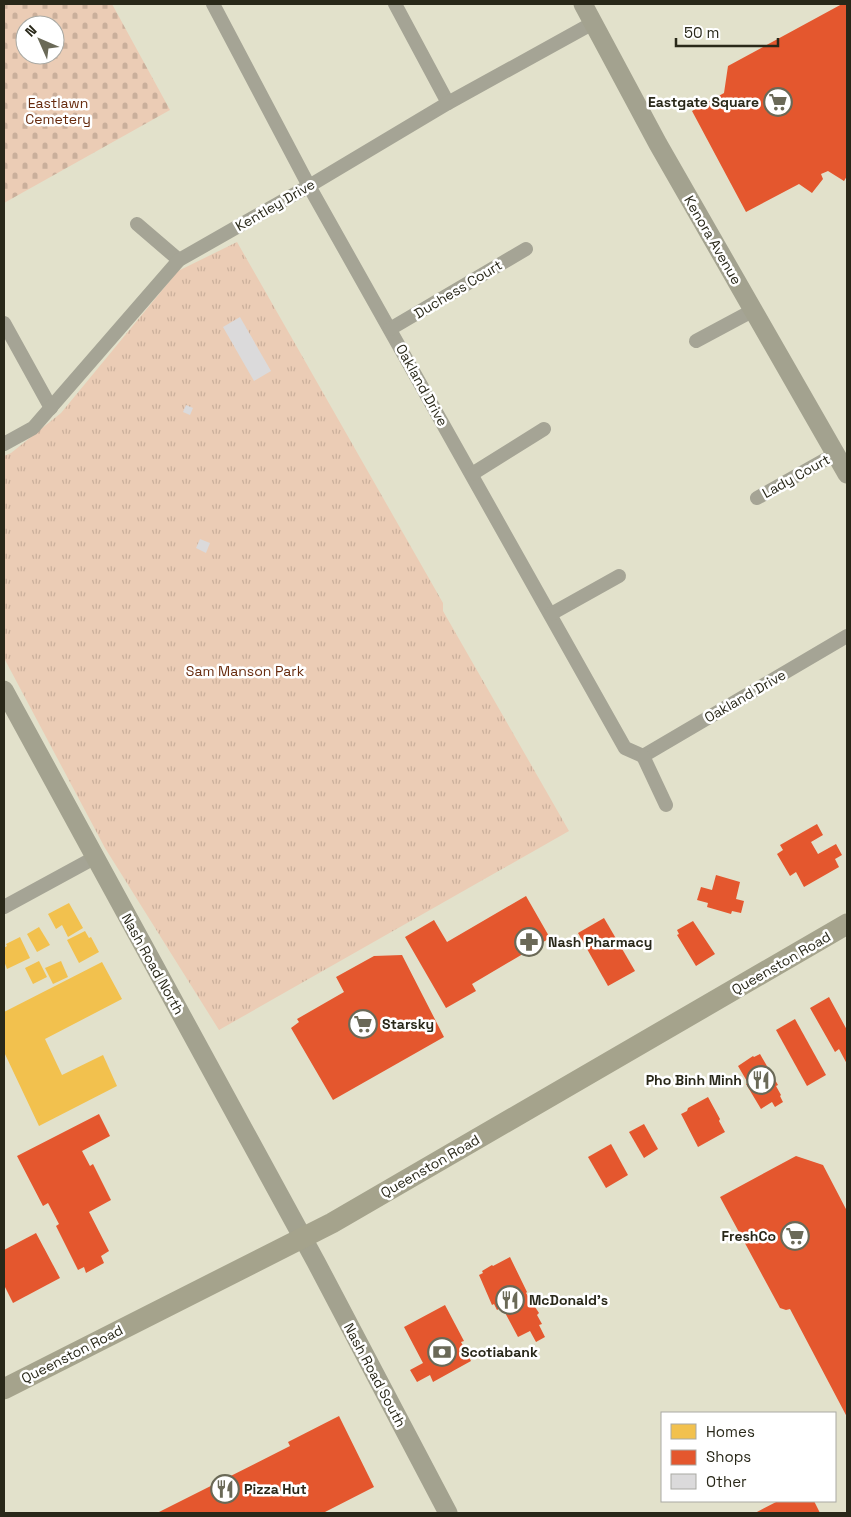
<svg xmlns="http://www.w3.org/2000/svg" width="851" height="1517" viewBox="0 0 851 1517" font-family="'Space Grotesk',sans-serif">
  <defs>
    <pattern id="cemetery-stones" width="16" height="16" patternUnits="userSpaceOnUse" patternTransform="scale(1.25)"><rect width="16" height="16" fill="#ebccb5"/><path d="M2 7V4a2 2 0 0 1 4 0v3zM10 15v-3a2 2 0 0 1 4 0v3z" fill="#caaf9b"/></pattern>
    <pattern id="park-tufts" width="24" height="20" patternUnits="userSpaceOnUse" patternTransform="scale(1.25)"><rect width="24" height="20" fill="#ebccb5"/><path d="M3 7l-1-3M5 7V3M7 7l1-3M15 17l-1-3M17 17v-4M19 17l1-3" fill="none" stroke="#caaf9b"/></pattern>
  </defs>
  <rect width="100%" height="100%" fill="#e2e1cb"/>
  <path fill="url(#cemetery-stones)" fill-rule="evenodd" d="M4 4H112L170 110 4 203ZM25 25H55V55H25Z"/>
  <path fill="url(#park-tufts)" d="M237 242 443 603V611L569 831 219 1030 105 848 4 658V456L11 453 61 413 178 271Z"/>
  <g fill="#f2c14e">
    <path d="M69 903 83 928 68 937 62 925 56 929 48 914Z"/>
    <path d="M39 927 50 945 37 952 27 934Z"/>
    <path d="M85 931 89 938 91 937 99 952 79 963 67 940Z"/>
    <path d="M20 937 30 958 7 969 4 961V948L7 946 6 944Z"/>
    <path d="M39 961 47 977 33 984 25 968Z"/>
    <path d="M61 961 68 977 53 984 45 968Z"/>
    <path d="M102 962 122 999 45 1039 62 1075 103 1055 117 1086 39 1126 4 1052V1012Z"/>
  </g>
  <g fill="#e4572e">
    <path d="M842 4H847V176L844 181 828 171 821 174 823 179 812 193 799 184 746 212 692 111 724 93 728 66Z"/>
    <path d="M817 824 823 835 811 842 818 854 836 844 842 855 835 859 839 867 804 887 796 872 790 876 777 854 783 850 780 845Z"/>
    <path d="M716 875 740 882 736 899 744 901 741 913 732 911 731 914 707 907 708 903 697 900 701 887 712 890Z"/>
    <path d="M526 896 550 938 472 984 476 991 446 1008 405 937 434 920 447 942Z"/>
    <path d="M604 918 635 971 608 986 578 933Z"/>
    <path d="M693 921 715 954 696 966 677 935 679 934 677 930Z"/>
    <path d="M402 955 444 1037 333 1100 291 1028 299 1022 297 1019 344 992 336 977 374 956Z"/>
    <path d="M829 997 847 1030V1064L839 1049 835 1052 810 1008Z"/>
    <path d="M795 1019 826 1075 807 1086 776 1030Z"/>
    <path d="M760 1054 778 1085 776 1086 781 1095 780 1096 783 1102 775 1107 772 1102 761 1109 746 1084 748 1083 738 1066 753 1056 754 1057Z"/>
    <path d="M708 1097 720 1119 719 1121 725 1132 698 1147 681 1114 687 1111 688 1108Z"/>
    <path d="M99 1114 110 1136 82 1151 90 1166 93 1164 111 1200 89 1212 109 1251 101 1256 104 1263 86 1273 84 1267 78 1270 56 1226 59 1224 48 1203 43 1206 17 1156Z"/>
    <path d="M644 1124 658 1149 644 1158 629 1132Z"/>
    <path d="M611 1144 628 1175 606 1188 588 1157Z"/>
    <path d="M796 1156 823 1165 847 1211V1417L790 1309 786 1310 780 1308 720 1197Z"/>
    <path d="M36 1233 60 1278 13 1303 4 1285V1250Z"/>
    <path d="M510 1257 527 1292 526 1293 539 1313 537 1315 542 1324 539 1325 545 1337 536 1342 530 1331 518 1337 502 1307 497 1310 494 1304 492 1305 479 1275 483 1273 482 1271 492 1265 493 1266Z"/>
    <path d="M445 1305 464 1341 461 1342 471 1361 433 1382 430 1375 417 1382 410 1370 423 1363 404 1327Z"/>
    <path d="M339 1416 374 1487 325 1512 326 1513H157L290 1446 288 1442Z"/>
    <path d="M778 1501H814L820 1513H755Z"/>
  </g>
  <g fill="#dbdadb">
    <path d="M240 317 271 371 254 381 223 327Z"/>
    <path d="M186 405 193 408 190 415 183 412Z"/>
    <path d="M200 539 210 543 206 553 196 548Z"/>
  </g>
  <g fill="none" stroke-linecap="round" stroke-linejoin="round">
    <g stroke="#a5a495" stroke-width="14">
      <path d="M213 4 309 186 625 748 643 756 847 636"/>
      <path d="M395 4 448 103"/>
      <path d="M137 224 179 260"/>
      <path d="M4 323 51 408"/>
      <path d="M390 329 526 249"/>
      <path d="M696 341 752 311"/>
      <path d="M4 444 33 428 179 260 309 186 448 103 593 23"/>
      <path d="M472 474 544 429"/>
      <path d="M757 498 835 454"/>
      <path d="M551 614 619 576"/>
      <path d="M643 756 666 805"/>
      <path d="M4 907 94 858"/>
    </g>
    <g stroke="#a3a28f" stroke-width="19">
      <path d="M583 4 658 144 847 474"/>
      <path d="M4 690 316 1262 448 1513"/>
    </g>
    <path stroke="#a5a38c" stroke-width="21" d="M4 1389 332 1223 847 924"/>
  </g>
  <defs>
    <symbol id="supermarket-ring" viewBox="-11 -11 22 22"><circle r="9.5" fill="#fff" stroke="#6a6957" stroke-width="1.5"/><path d="M-6-5.5h2.5l.6 2H6L4.5 2H-2.5L-4.4-4H-6ZM-1.5 3.2a1.3 1.3 0 1 0 .1 0ZM3 3.2a1.3 1.3 0 1 0 .1 0Z" fill="#6a6957"/></symbol>
    <symbol id="pharmacy-ring" viewBox="-11 -11 22 22"><circle r="9.5" fill="#fff" stroke="#6a6957" stroke-width="1.5"/><path d="M-2-6h4v4h4v4h-4v4h-4v-4h-4v-4h4Z" fill="#6a6957"/></symbol>
    <symbol id="restaurant-ring" viewBox="-11 -11 22 22"><circle r="9.5" fill="#fff" stroke="#6a6957" stroke-width="1.5"/><path d="M-5-6h1v4h1v-4h1v4h1v-4h1v5L-1.5 .5V6h-2V.5L-5-1ZM5-6V6H3V1.5H1.5Q1.5-4 5-6Z" fill="#6a6957"/></symbol>
    <symbol id="bank-ring" viewBox="-11 -11 22 22"><circle r="9.5" fill="#fff" stroke="#6a6957" stroke-width="1.5"/><path d="M-6-4H6V4H-6ZM0-2.3a2.3 2.3 0 1 0 0 4.6a2.3 2.3 0 1 0 0-4.6Z" fill="#6a6957"/></symbol>
  </defs>
  <g fill-rule="evenodd">
    <use href="#supermarket-ring" x="762" y="86" width="32" height="32"/>
    <use href="#pharmacy-ring" x="513" y="926" width="32" height="32"/>
    <use href="#supermarket-ring" x="347" y="1008" width="32" height="32"/>
    <use href="#restaurant-ring" x="745" y="1064" width="32" height="32"/>
    <use href="#supermarket-ring" x="779" y="1220" width="32" height="32"/>
    <use href="#restaurant-ring" x="494" y="1284" width="32" height="32"/>
    <use href="#bank-ring" x="426" y="1336" width="32" height="32"/>
    <use href="#restaurant-ring" x="209" y="1473" width="32" height="32"/>
  </g>
  <g text-anchor="middle" stroke-width="5" stroke-linejoin="round" paint-order="stroke">
    <g font-size="14" font-weight="bold" fill="#292819" stroke="#fff" text-anchor="start">
      <text x="759" y="107" text-anchor="end">Eastgate Square</text>
      <text x="548" y="947">Nash Pharmacy</text>
      <text x="382" y="1029">Starsky</text>
      <text x="742" y="1085" text-anchor="end">Pho Binh Minh</text>
      <text x="776" y="1241" text-anchor="end">FreshCo</text>
      <text x="529" y="1305">McDonald's</text>
      <text x="461" y="1357">Scotiabank</text>
      <text x="244" y="1494">Pizza Hut</text>
    </g>
    <g font-size="14" fill="#672b0e" stroke="#fff">
      <text x="58" y="108">Eastlawn<tspan x="58" dy="16">Cemetery</tspan></text>
      <text x="245" y="676">Sam Manson Park</text>
    </g>
    <g font-size="14" fill="#292819" stroke="#fff">
      <text transform="translate(275 205) rotate(-30)" y="5">Kentley Drive</text>
      <text transform="translate(713 240) rotate(60)" y="5">Kenora Avenue</text>
      <text transform="translate(458 289) rotate(-31)" y="5">Duchess Court</text>
      <text transform="translate(422 385) rotate(61)" y="5">Oakland Drive</text>
      <text transform="translate(796 476) rotate(-29)" y="5">Lady Court</text>
      <text transform="translate(745 696) rotate(-30)" y="5">Oakland Drive</text>
      <text transform="translate(781 963) rotate(-30)" y="5">Queenston Road</text>
      <text transform="translate(153 964) rotate(61)" y="5">Nash Road North</text>
      <text transform="translate(430 1166) rotate(-30)" y="5">Queenston Road</text>
      <text transform="translate(72 1354) rotate(-27)" y="5">Queenston Road</text>
      <text transform="translate(375 1375) rotate(62)" y="5">Nash Road South</text>
    </g>
  </g>
  <rect width="851" height="1517" fill="none" stroke="#292819" stroke-width="10"/>
  <rect x="661" y="1412" width="175" height="90" fill="#ffffff" stroke="#a9a9a3"/>
  <rect x="671" y="1424" width="25" height="15" fill="#f2c14e" stroke="#a9a9a3"/>
  <text x="706" y="1437" font-size="15" fill="#292819">Homes</text>
  <rect x="671" y="1450" width="25" height="15" fill="#e4572e" stroke="#a9a9a3"/>
  <text x="706" y="1462" font-size="15" fill="#292819">Shops</text>
  <rect x="671" y="1474" width="25" height="15" fill="#dbdadb" stroke="#a9a9a3"/>
  <text x="706" y="1487" font-size="15" fill="#292819">Other</text>
  <g transform="translate(40 40) rotate(315)"><circle r="24" fill="#ffffff" stroke="#a9a9a3"/>
  <path d="M0-4L9 19L0 12L-9 19Z" fill="#6a6957"/>
  <text y="-8" font-size="14" font-weight="bold" text-anchor="middle" fill="#292819">N</text>
  </g>
  <path d="M676 38v8h102v-8" fill="none" stroke="#292819" stroke-width="2.5"/>
  <text x="684" y="38" font-size="15" fill="#292819" stroke="#ffffff" stroke-width="4" paint-order="stroke">50 m</text>
</svg>
